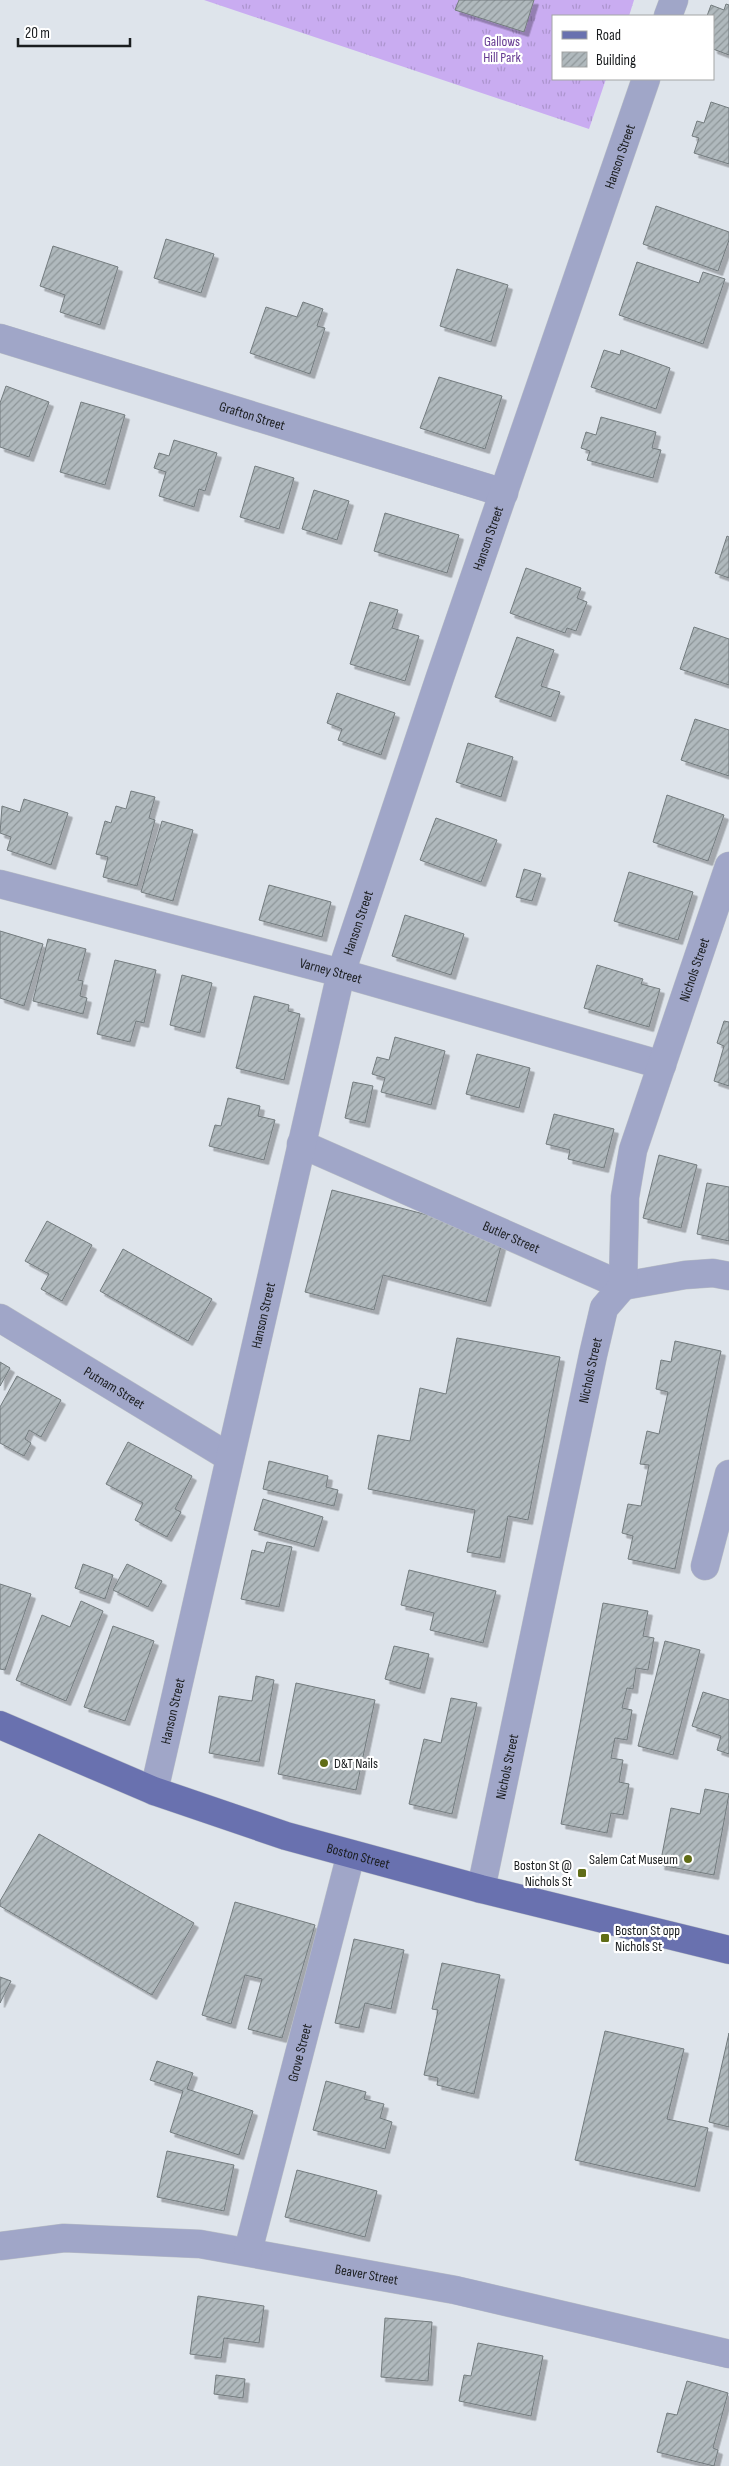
<svg xmlns="http://www.w3.org/2000/svg" width="729" height="2466" viewBox="0 0 729 2466" font-family="'Sofia Sans Condensed',sans-serif">
  <defs>
    <pattern id="grass-tufts" width="24" height="20" patternUnits="userSpaceOnUse" patternTransform="scale(1.25)"><rect width="24" height="20" fill="#c9acf1"/><path d="M3 7l-1-3M5 7V3M7 7l1-3M15 17l-1-3M17 17v-4M19 17l1-3" fill="none" stroke="#ac94ce"/></pattern>
    <pattern id="building-hatch" width="6" height="6" patternUnits="userSpaceOnUse" patternTransform="scale(1.25)"><rect width="6" height="6" fill="#b0b9bd"/><path d="M-1 1l2-2M0 6l6-6M5 7l2-2" fill="none" stroke="#8e9699"/></pattern>
    <filter id="shadow"><feDropShadow dx="4.5" dy="4.5" stdDeviation="0" flood-color="#0004"/></filter>
  </defs>
  <rect width="100%" height="100%" fill="#dee4eb"/>
  <path fill="url(#grass-tufts)" d="M204 0H634L629 16H553V79H606L589 129Z"/>
  <g fill="url(#building-hatch)" stroke="#737b7e" filter="url(#shadow)">
    <path d="M459 0H534L524 32 455 10Z"/>
    <path d="M726 4 729 5V55L713 49V16H707L711 5 724 10Z"/>
    <path d="M711 102 729 108V164L694 153 699 138 692 136 697 121 704 123Z"/>
    <path d="M656 206 729 232V240L718 271 643 244Z"/>
    <path d="M166 239 214 254 201 293 154 278Z"/>
    <path d="M53 246 118 267 100 325 60 312 65 295 40 286Z"/>
    <path d="M637 262 699 283 703 272 725 279 703 344 619 315Z"/>
    <path d="M457 269 508 285 491 342 440 326Z"/>
    <path d="M303 302 323 309 317 326 325 328 310 374 250 353 266 307 297 317Z"/>
    <path d="M604 350 620 355 621 350 670 368 656 409 591 387Z"/>
    <path d="M439 377 502 396 485 449 420 428Z"/>
    <path d="M6 386 49 402 29 457 0 447V403Z"/>
    <path d="M81 402 125 415 105 485 60 472Z"/>
    <path d="M601 417 656 432 652 448 661 450 653 478 587 460 590 451 581 448 586 432 596 435Z"/>
    <path d="M174 440 217 453 205 491 199 489 194 507 159 496 166 472 154 468 159 453 169 456Z"/>
    <path d="M255 466 294 478 279 529 240 517Z"/>
    <path d="M314 490 349 501 337 540 302 529Z"/>
    <path d="M385 513 459 535 447 573 374 551Z"/>
    <path d="M727 536 729 537V578L715 573Z"/>
    <path d="M526 568 581 588 577 598 587 602 576 631 567 628 565 633 510 613Z"/>
    <path d="M370 602 398 610 392 628 419 636 405 681 350 664Z"/>
    <path d="M694 627 729 639V685L680 669Z"/>
    <path d="M517 637 554 650 541 686 560 692 551 717 495 697Z"/>
    <path d="M337 693 395 713 381 755 338 740 342 729 327 723Z"/>
    <path d="M695 719 729 730V776L681 760Z"/>
    <path d="M468 743 513 757 501 797 456 782Z"/>
    <path d="M131 791 155 797 149 818 155 820 137 886 103 877 108 857 96 854 105 821 111 823 116 806 126 809Z"/>
    <path d="M667 795 724 815 708 861 653 842Z"/>
    <path d="M24 799 68 813 51 865 7 850 11 837 0 833 2 806 20 812Z"/>
    <path d="M436 818 497 840 481 882 420 860Z"/>
    <path d="M162 821 193 830 173 901 141 892Z"/>
    <path d="M524 869 541 874 532 901 516 897Z"/>
    <path d="M629 872 693 892 678 940 614 921Z"/>
    <path d="M269 885 331 902 322 937 259 920Z"/>
    <path d="M405 915 464 934 451 975 392 956Z"/>
    <path d="M0 931 43 944 24 1006 0 998Z"/>
    <path d="M48 939 86 949 78 980 83 981 80 996 87 998 83 1014 33 1001Z"/>
    <path d="M115 960 156 970 144 1023 136 1021 130 1042 97 1034Z"/>
    <path d="M597 965 643 979 641 984 660 989 649 1027 584 1008Z"/>
    <path d="M182 975 212 983 200 1033 170 1025Z"/>
    <path d="M254 996 289 1005 288 1011 300 1014 284 1080 236 1068Z"/>
    <path d="M724 1021 729 1022V1086L714 1081 724 1046 717 1043Z"/>
    <path d="M395 1037 445 1051 431 1105 381 1092 385 1078 372 1074 377 1057 389 1060Z"/>
    <path d="M477 1054 530 1068 519 1108 466 1094Z"/>
    <path d="M353 1082 373 1086 365 1123 345 1118Z"/>
    <path d="M228 1098 260 1106 258 1116 275 1120 264 1160 209 1146 215 1125 221 1126Z"/>
    <path d="M554 1114 614 1129 604 1168 568 1159 570 1150 546 1144Z"/>
    <path d="M659 1155 697 1165 681 1228 643 1218Z"/>
    <path d="M707 1183 729 1187V1241L697 1234Z"/>
    <path d="M332 1190 504 1235 486 1302 383 1275 374 1310 305 1292Z"/>
    <path d="M47 1221 92 1245 62 1301 41 1289 49 1274 25 1261Z"/>
    <path d="M123 1249 212 1299 188 1341 100 1291Z"/>
    <path d="M457 1338 560 1357 528 1520 508 1516 500 1558 467 1552 475 1510 368 1489 378 1435 410 1441 420 1388 446 1394Z"/>
    <path d="M675 1341 721 1351 675 1569 628 1559 633 1536 622 1533 628 1504 641 1506 649 1465 640 1464 647 1431 659 1434 668 1392 656 1389 661 1360 671 1362Z"/>
    <path d="M0 1362 10 1368 0 1386Z"/>
    <path d="M17 1376 61 1400 41 1437 29 1430 25 1439 31 1443 24 1456 0 1443V1407Z"/>
    <path d="M128 1442 192 1476 175 1509 181 1512 167 1537 135 1520 143 1503 106 1484Z"/>
    <path d="M269 1461 328 1476 326 1487 338 1490 334 1506 263 1489Z"/>
    <path d="M263 1499 323 1517 314 1547 254 1530Z"/>
    <path d="M267 1542 292 1547 279 1607 241 1599 252 1550 264 1553Z"/>
    <path d="M83 1564 113 1575 105 1599 75 1588Z"/>
    <path d="M127 1564 162 1581 148 1607 113 1590Z"/>
    <path d="M409 1570 496 1591 483 1643 430 1630 434 1613 401 1605Z"/>
    <path d="M0 1584 31 1594 5 1670 0 1669Z"/>
    <path d="M81 1601 103 1611 66 1701 16 1680 42 1615 70 1627Z"/>
    <path d="M603 1603 648 1611 643 1636 654 1638 648 1670 636 1668 633 1689 627 1688 622 1708 632 1710 627 1740 615 1738 611 1758 623 1760 619 1782 629 1784 623 1815 611 1813 607 1833 561 1824Z"/>
    <path d="M113 1626 154 1641 125 1721 84 1707Z"/>
    <path d="M665 1641 700 1650 673 1755 638 1746Z"/>
    <path d="M394 1646 429 1654 420 1689 385 1679Z"/>
    <path d="M256 1676 274 1680 259 1762 209 1753 219 1696 252 1701Z"/>
    <path d="M296 1683 375 1700 356 1790 278 1774Z"/>
    <path d="M703 1692 729 1700V1754L717 1750 721 1736 692 1726Z"/>
    <path d="M451 1698 477 1703 452 1814 409 1804 424 1739 441 1743Z"/>
    <path d="M705 1789 729 1794 714 1875 660 1865 671 1808 700 1814Z"/>
    <path d="M39 1834 194 1923 152 1995 0 1906V1901Z"/>
    <path d="M235 1902 315 1925 282 2038 248 2029 262 1979 245 1975 231 2024 202 2015Z"/>
    <path d="M354 1939 404 1950 391 2009 365 2003 359 2028 335 2023Z"/>
    <path d="M442 1963 500 1975 474 2094 437 2085 438 2078 424 2075 438 2010 432 2009Z"/>
    <path d="M0 1977 11 1981 0 2003Z"/>
    <path d="M605 2031 684 2049 667 2119 708 2128 695 2187 575 2160Z"/>
    <path d="M729 2033V2127L709 2122Z"/>
    <path d="M157 2061 193 2073 187 2089 253 2111 239 2155 170 2132 183 2091 150 2080Z"/>
    <path d="M326 2081 366 2092 364 2099 384 2104 380 2118 392 2122 385 2149 313 2130Z"/>
    <path d="M167 2151 234 2165 224 2211 157 2197Z"/>
    <path d="M297 2170 377 2191 365 2237 285 2217Z"/>
    <path d="M198 2296 264 2306 259 2343 224 2338 221 2358 190 2354Z"/>
    <path d="M385 2318 432 2322 428 2381 381 2377Z"/>
    <path d="M478 2343 543 2356 531 2416 459 2401 464 2375 471 2376Z"/>
    <path d="M216 2375 245 2379 243 2398 214 2394Z"/>
    <path d="M687 2381 728 2393 713 2448 718 2450 714 2466 657 2452 667 2413 677 2415Z"/>
  </g>
  <g fill="none" stroke-linecap="round" stroke-linejoin="round">
    <defs>
      <g id="minor">
        <path d="M668 16 674 0"/>
        <path id="s1" d="M0 338 504 493"/>
        <path id="s2" d="M0 884 341 973 662 1065"/>
        <path id="s3" d="M301 1144 623 1286 685 1275 713 1273 729 1276"/>
        <path id="s4" d="M0 1318 229 1457"/>
        <path d="M705 1566 729 1474"/>
        <path id="s5" d="M154 1791 341 973 440 677 646 79"/>
        <path id="s6" d="M481 1889 593 1355 604 1308 623 1286 625 1197 633 1150 729 866"/>
        <path id="s7" d="M0 2246 64 2238 200 2244 455 2290 729 2354"/>
        <path id="s8" d="M248 2251 351 1854"/>
      </g>
      <g id="primary">
        <path id="s9" d="M0 1725 154 1791 286 1836 481 1889 729 1950"/>
      </g>
    </defs>
    <use href="#minor" stroke="#bbc0c6" stroke-width="29"/>
    <use href="#primary" stroke="#bbc0c6" stroke-width="29"/>
    <use href="#minor" stroke="#a0a6c8" stroke-width="28"/>
    <use href="#primary" stroke="#6971af" stroke-width="28"/>
  </g>
  <g fill="#606d17" stroke="#fff" stroke-width="2">
    <circle cx="324" cy="1763" r="5"/>
    <circle cx="688" cy="1859" r="5"/>
    <rect x="577" y="1868" width="10" height="10" rx="2.5"/>
    <rect x="600" y="1933" width="10" height="10" rx="2.5"/>
  </g>
  <g text-anchor="middle" stroke-width="4.5" stroke-linejoin="round" paint-order="stroke">
    <g font-size="14" fill="#643991" stroke="#fff">
      <text x="502" y="46">Gallows<tspan x="502" dy="16">Hill Park</tspan></text>
    </g>
    <g font-size="14" fill="#1a1d1f" stroke="#fff">
      <text dy="5" stroke="none"><textPath href="#s5" startOffset="1702">Hanson Street</textPath></text>
      <text dy="5" stroke="none"><textPath href="#s1" startOffset="264">Grafton Street</textPath></text>
      <text dy="5" stroke="none"><textPath href="#s5" startOffset="1298">Hanson Street</textPath></text>
      <text dy="5" stroke="none"><textPath href="#s5" startOffset="892">Hanson Street</textPath></text>
      <text dy="5" stroke="none"><textPath href="#s6" startOffset="950">Nichols Street</textPath></text>
      <text dy="5" stroke="none"><textPath href="#s2" startOffset="342">Varney Street</textPath></text>
      <text dy="5" stroke="none"><textPath href="#s3" startOffset="230">Butler Street</textPath></text>
      <text dy="5" stroke="none"><textPath href="#s5" startOffset="488">Hanson Street</textPath></text>
      <text dy="5" stroke="none"><textPath href="#s6" startOffset="530">Nichols Street</textPath></text>
      <text dy="5" stroke="none"><textPath href="#s4" startOffset="134">Putnam Street</textPath></text>
      <text dy="5" stroke="none"><textPath href="#s5" startOffset="82">Hanson Street</textPath></text>
      <text dy="5" stroke="none"><textPath href="#s6" startOffset="125">Nichols Street</textPath></text>
      <text dy="5" stroke="none"><textPath href="#s9" startOffset="382">Boston Street</textPath></text>
      <text dy="5" stroke="none"><textPath href="#s8" startOffset="205">Grove Street</textPath></text>
      <text dy="5" stroke="none"><textPath href="#s7" startOffset="370">Beaver Street</textPath></text>
    </g>
    <g font-size="14" fill="#1a1d1f" stroke="#fff" text-anchor="start">
      <text x="334" y="1768">D&amp;T Nails</text>
      <text x="678" y="1864" text-anchor="end">Salem Cat Museum</text>
      <text x="572" y="1870" text-anchor="end">Boston St @<tspan x="572" dy="16">Nichols St</tspan></text>
      <text x="615" y="1935">Boston St opp<tspan x="615" dy="16">Nichols St</tspan></text>
    </g>
  </g>
  <rect x="552" y="15" width="162" height="65" fill="#ffffff" stroke="#a3a5a5"/>
  <rect x="562" y="31" width="25" height="8" fill="#6971af" stroke="#a3a5a5"/>
  <text x="596" y="40" font-size="15" fill="#1a1d1f">Road</text>
  <rect x="562" y="52" width="25" height="15" fill="url(#building-hatch)" stroke="#a3a5a5"/>
  <text x="596" y="65" font-size="15" fill="#1a1d1f">Building</text>
  <path d="M18 38v8h112v-8" fill="none" stroke="#1a1d1f" stroke-width="2.5"/>
  <text x="25" y="38" font-size="15" fill="#1a1d1f" stroke="#ffffff" stroke-width="4" paint-order="stroke">20 m</text>
</svg>
